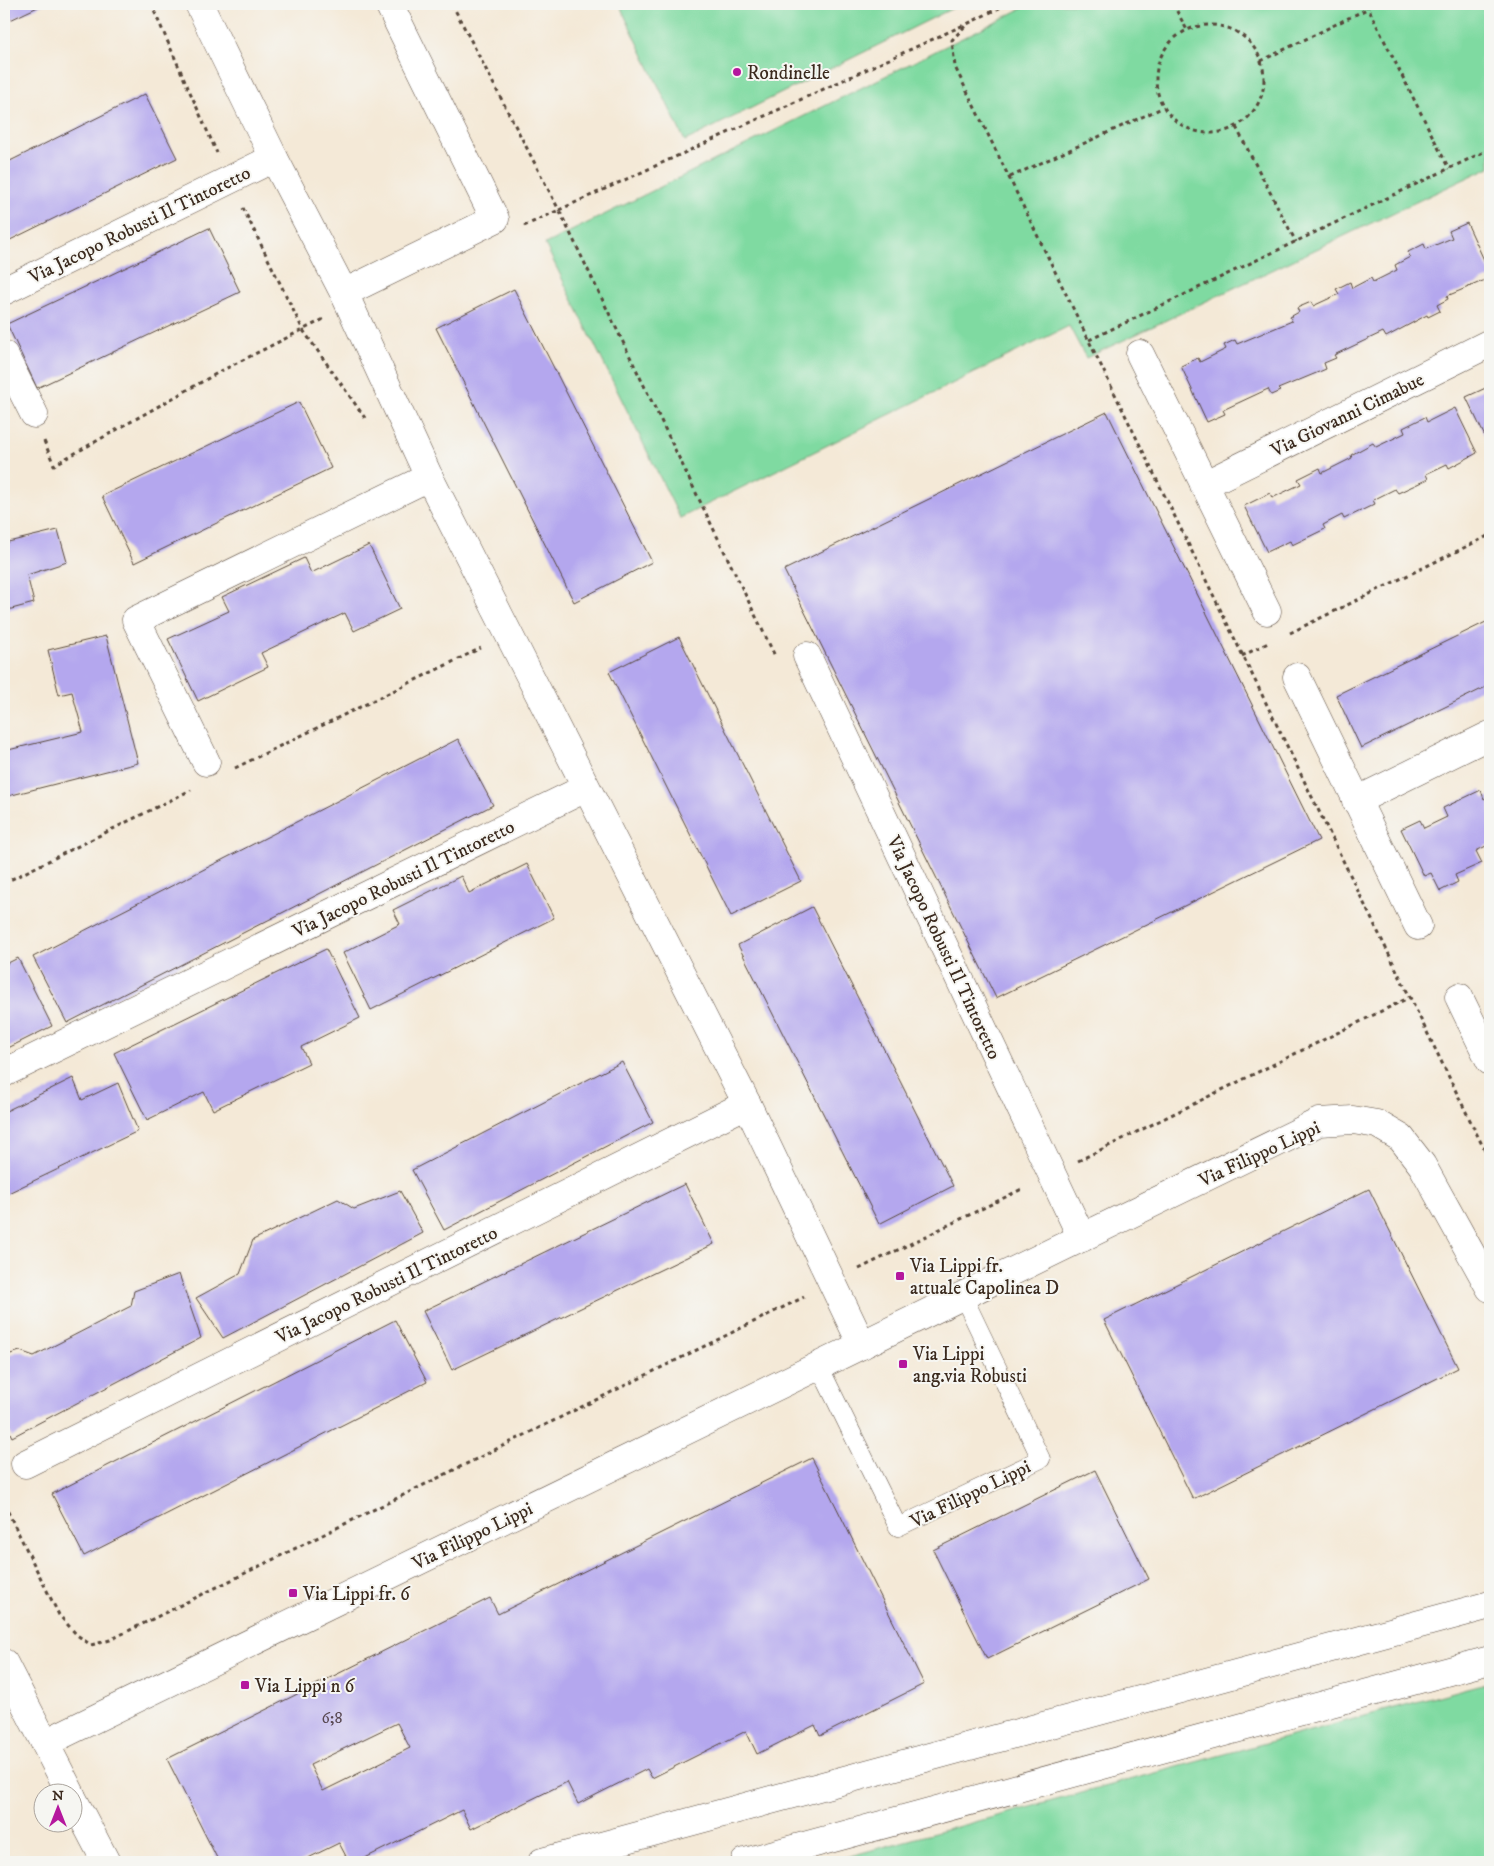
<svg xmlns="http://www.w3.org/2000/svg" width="1494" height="1866" viewBox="0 0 1494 1866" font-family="'IM FELL DW Pica',serif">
  <rect width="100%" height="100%" fill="#f6f6f2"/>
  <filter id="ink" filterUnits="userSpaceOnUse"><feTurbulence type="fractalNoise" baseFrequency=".02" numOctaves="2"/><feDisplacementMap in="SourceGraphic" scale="10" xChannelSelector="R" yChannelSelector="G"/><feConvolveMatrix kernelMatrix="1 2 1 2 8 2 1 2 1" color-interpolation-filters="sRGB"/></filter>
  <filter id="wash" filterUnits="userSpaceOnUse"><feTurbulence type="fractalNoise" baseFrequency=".0096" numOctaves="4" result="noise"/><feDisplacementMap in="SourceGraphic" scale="20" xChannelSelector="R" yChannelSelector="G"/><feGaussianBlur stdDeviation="1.12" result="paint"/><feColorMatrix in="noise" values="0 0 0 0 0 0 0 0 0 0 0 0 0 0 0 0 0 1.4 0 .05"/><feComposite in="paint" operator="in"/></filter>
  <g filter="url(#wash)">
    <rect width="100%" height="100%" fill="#f4e9d7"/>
    <g fill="#7fdaa1" stroke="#5d8260">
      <path d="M619 4H961L685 141Z"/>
      <path d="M1031 4H1490V167L1086 358 1069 326 680 518 545 244Z"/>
      <path d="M1490 1682V1862H828Z"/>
    </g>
    <g id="blocks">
      <g fill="#b4a7ee" fill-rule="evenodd">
        <path d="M4 4H44L4 23Z"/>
        <path d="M145 94 177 158 4 243V164Z"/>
        <path d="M1467 223 1490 273V278L1447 296 1448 299 1437 305 1440 311 1428 317 1427 315 1386 337 1383 332 1334 355 1336 358 1324 363 1326 369 1278 389 1280 391 1271 395 1268 389 1223 410 1225 414 1207 422 1181 366 1198 358 1200 362 1226 349 1224 345 1235 340 1237 344 1292 321 1290 317 1299 312 1297 308 1311 302 1313 306 1339 294 1336 289 1350 282 1352 288 1371 278 1373 282 1397 270 1395 265 1410 257 1408 252 1424 244 1426 249 1452 238 1449 231Z"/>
        <path d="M209 228 240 292 37 388 7 324Z"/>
        <path d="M514 289 652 562 574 602 436 328Z"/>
        <path d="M1490 386V447L1466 397Z"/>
        <path d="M299 402 331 468 134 563 102 496Z"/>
        <path d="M1455 408 1477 453 1449 468 1447 464 1426 474 1428 479 1398 493 1395 489 1373 500 1375 504 1344 519 1342 515 1323 525 1325 529 1292 545 1290 541 1267 552 1244 506 1270 493 1272 498 1301 484 1298 479 1320 468 1322 473 1352 458 1351 455 1373 443 1376 447 1405 433 1403 428 1425 417 1427 422Z"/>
        <path d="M1107 412 1319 840 996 998 784 570Z"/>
        <path d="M58 530 67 562 27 575 34 603 4 611V543Z"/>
        <path d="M369 545 400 609 354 631 345 613 261 653 268 667 198 701 168 639 229 611 222 597 304 558 311 573Z"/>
        <path d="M1490 620V685L1361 748 1336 695Z"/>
        <path d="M106 636 138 763 4 797V751L83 732 72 692 59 695 48 650Z"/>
        <path d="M679 637 801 881 731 916 609 672Z"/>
        <path d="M458 739 493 805 67 1023 33 957Z"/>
        <path d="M1481 790 1484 799 1490 796V844L1476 851 1482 863 1455 875 1458 882 1440 891 1431 873 1424 876 1401 829 1420 820 1424 828 1447 817 1443 808Z"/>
        <path d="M527 864 554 918 371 1010 343 953 400 924 393 910 461 876 469 893Z"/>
        <path d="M812 907 953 1186 879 1224 738 945Z"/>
        <path d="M326 949 360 1018 301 1047 309 1063 213 1110 204 1092 147 1120 114 1053Z"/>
        <path d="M18 958 52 1026 4 1050V965Z"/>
        <path d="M622 1062 653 1122 444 1230 412 1170Z"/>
        <path d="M73 1078 82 1100 118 1083 138 1131 4 1195V1112Z"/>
        <path d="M685 1184 714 1244 452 1370 423 1311Z"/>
        <path d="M1369 1189 1458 1368 1193 1499 1104 1320Z"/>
        <path d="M400 1191 423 1233 223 1338 196 1298 240 1274 253 1240 338 1199 354 1209Z"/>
        <path d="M179 1274 201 1338 12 1437 4 1421V1356L20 1351 34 1356 131 1306 134 1291Z"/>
        <path d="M395 1320 427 1382 84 1556 52 1494Z"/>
        <path d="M812 1458 924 1684 820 1736 815 1725 757 1754 746 1731 652 1778 647 1769 578 1804 567 1782 471 1829 462 1810 357 1862H349L339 1843 300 1862H219L167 1759 490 1598 498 1614ZM397 1723 410 1748 323 1791 310 1765Z"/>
        <path d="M1095 1470 1149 1579 987 1659 933 1550Z"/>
      </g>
    </g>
  </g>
  <g filter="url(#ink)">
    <use href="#blocks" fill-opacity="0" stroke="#57473a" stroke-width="1"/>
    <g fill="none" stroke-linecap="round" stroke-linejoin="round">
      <defs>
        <path id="lane" d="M819 1366 898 1527 1041 1459 963 1296"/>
        <g id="street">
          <path d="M199 4 274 158 344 293 429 477 747 1104 862 1345"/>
          <path d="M4 291 274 158"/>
          <path d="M344 293 495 219 389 4"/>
          <path d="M1140 354 1267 611"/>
          <path d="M4 355 34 414"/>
          <path d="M1204 485 1490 343"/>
          <path d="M807 656 1082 1238"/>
          <path d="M1297 677 1418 926"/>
          <path d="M206 762 136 620 429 477"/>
          <path d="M1356 801 1490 735"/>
          <path d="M1459 997 1490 1061"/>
          <path d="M4 1073 586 788"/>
          <path d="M25 1464 747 1104"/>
          <path d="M4 1663 71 1794"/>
          <path d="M45 1743 1319 1122 1353 1120 1377 1124 1401 1138 1422 1165 1490 1288"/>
          <path d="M72 1797 106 1862"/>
        </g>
        <g id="secondary">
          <path d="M542 1862 1490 1605"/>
          <path d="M745 1862 1490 1660"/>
        </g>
      </defs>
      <use href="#lane" stroke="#57473a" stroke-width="19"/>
      <use href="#street" stroke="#57473a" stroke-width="29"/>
      <use href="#secondary" stroke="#57473a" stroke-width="29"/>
      <g stroke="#57473a" stroke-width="3" stroke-dasharray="4 4" stroke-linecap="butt">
        <path d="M151 4 217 153"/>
        <path d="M452 4 559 210 966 24"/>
        <path d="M1007 4 967 24 952 40 955 67 1490 1161"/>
        <path d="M1173 4 1187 30"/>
        <path d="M1366 4 1449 169"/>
        <circle cx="1210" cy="79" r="54"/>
        <path d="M1261 61 1369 8"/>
        <path d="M1236 127 1296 242"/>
        <path d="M1010 177 1164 107"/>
        <path d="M243 208 303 330 365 418"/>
        <path d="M524 226 559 210 775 656"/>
        <path d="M1089 340 1490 149"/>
        <path d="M44 441 54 465 221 371 324 319"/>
        <path d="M1290 633 1490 535"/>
        <path d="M1242 656 1270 642"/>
        <path d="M235 768 481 648"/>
        <path d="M4 883 191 790"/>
        <path d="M1078 1161 1410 997"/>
        <path d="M859 1269 1024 1188"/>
        <path d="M4 1504 59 1615 77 1635 91 1645 110 1640 804 1297"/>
      </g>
      <use href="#lane" stroke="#fff" stroke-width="18"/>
      <use href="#street" stroke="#fff" stroke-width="28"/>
      <use href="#secondary" stroke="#fff" stroke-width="28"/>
    </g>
  </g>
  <g fill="#b5179e" stroke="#f6f6f2" stroke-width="2">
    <circle cx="737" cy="72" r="5"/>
    <rect x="895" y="1271" width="10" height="10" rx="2.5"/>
    <rect x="898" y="1359" width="10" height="10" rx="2.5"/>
    <rect x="288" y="1588" width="10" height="10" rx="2.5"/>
    <rect x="240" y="1680" width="10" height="10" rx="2.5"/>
  </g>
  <g text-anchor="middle" stroke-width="4" stroke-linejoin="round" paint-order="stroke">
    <g font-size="16" fill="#594952">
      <text x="332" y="1723">6;8</text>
    </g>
    <g font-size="19" fill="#3b2a1e" stroke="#f6f6f2" text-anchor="start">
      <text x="747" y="79">Rondinelle</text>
      <text x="910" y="1272">Via Lippi fr.<tspan x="910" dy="22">attuale Capolinea D</tspan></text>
      <text x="913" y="1360">Via Lippi<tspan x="913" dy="22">ang.via Robusti</tspan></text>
      <text x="303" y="1600">Via Lippi fr. 6</text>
      <text x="255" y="1692">Via Lippi n 6</text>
    </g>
    <g font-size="19" fill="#3b2a1e" stroke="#f6f6f2">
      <text transform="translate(139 224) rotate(-26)" y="7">Via Jacopo Robusti Il Tintoretto</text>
      <text transform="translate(1347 414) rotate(-26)" y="7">Via Giovanni Cimabue</text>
      <text transform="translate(403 878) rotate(-26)" y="7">Via Jacopo Robusti Il Tintoretto</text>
      <text transform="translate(945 947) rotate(65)" y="7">Via Jacopo Robusti Il Tintoretto</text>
      <text transform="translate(1259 1153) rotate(-25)" y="7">Via Filippo Lippi</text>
      <text transform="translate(386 1284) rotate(-26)" y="7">Via Jacopo Robusti Il Tintoretto</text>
      <text transform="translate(970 1493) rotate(-26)" y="7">Via Filippo Lippi</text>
      <text transform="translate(472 1535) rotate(-26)" y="7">Via Filippo Lippi</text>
    </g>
  </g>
  <rect width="1494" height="1866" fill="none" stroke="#f6f6f2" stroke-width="20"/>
  <g transform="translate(58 1808)"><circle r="24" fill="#f6f6f2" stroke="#aba49d"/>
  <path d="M0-4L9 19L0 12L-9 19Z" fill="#b5179e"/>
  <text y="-8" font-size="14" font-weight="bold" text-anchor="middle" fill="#3b2a1e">N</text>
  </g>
</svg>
